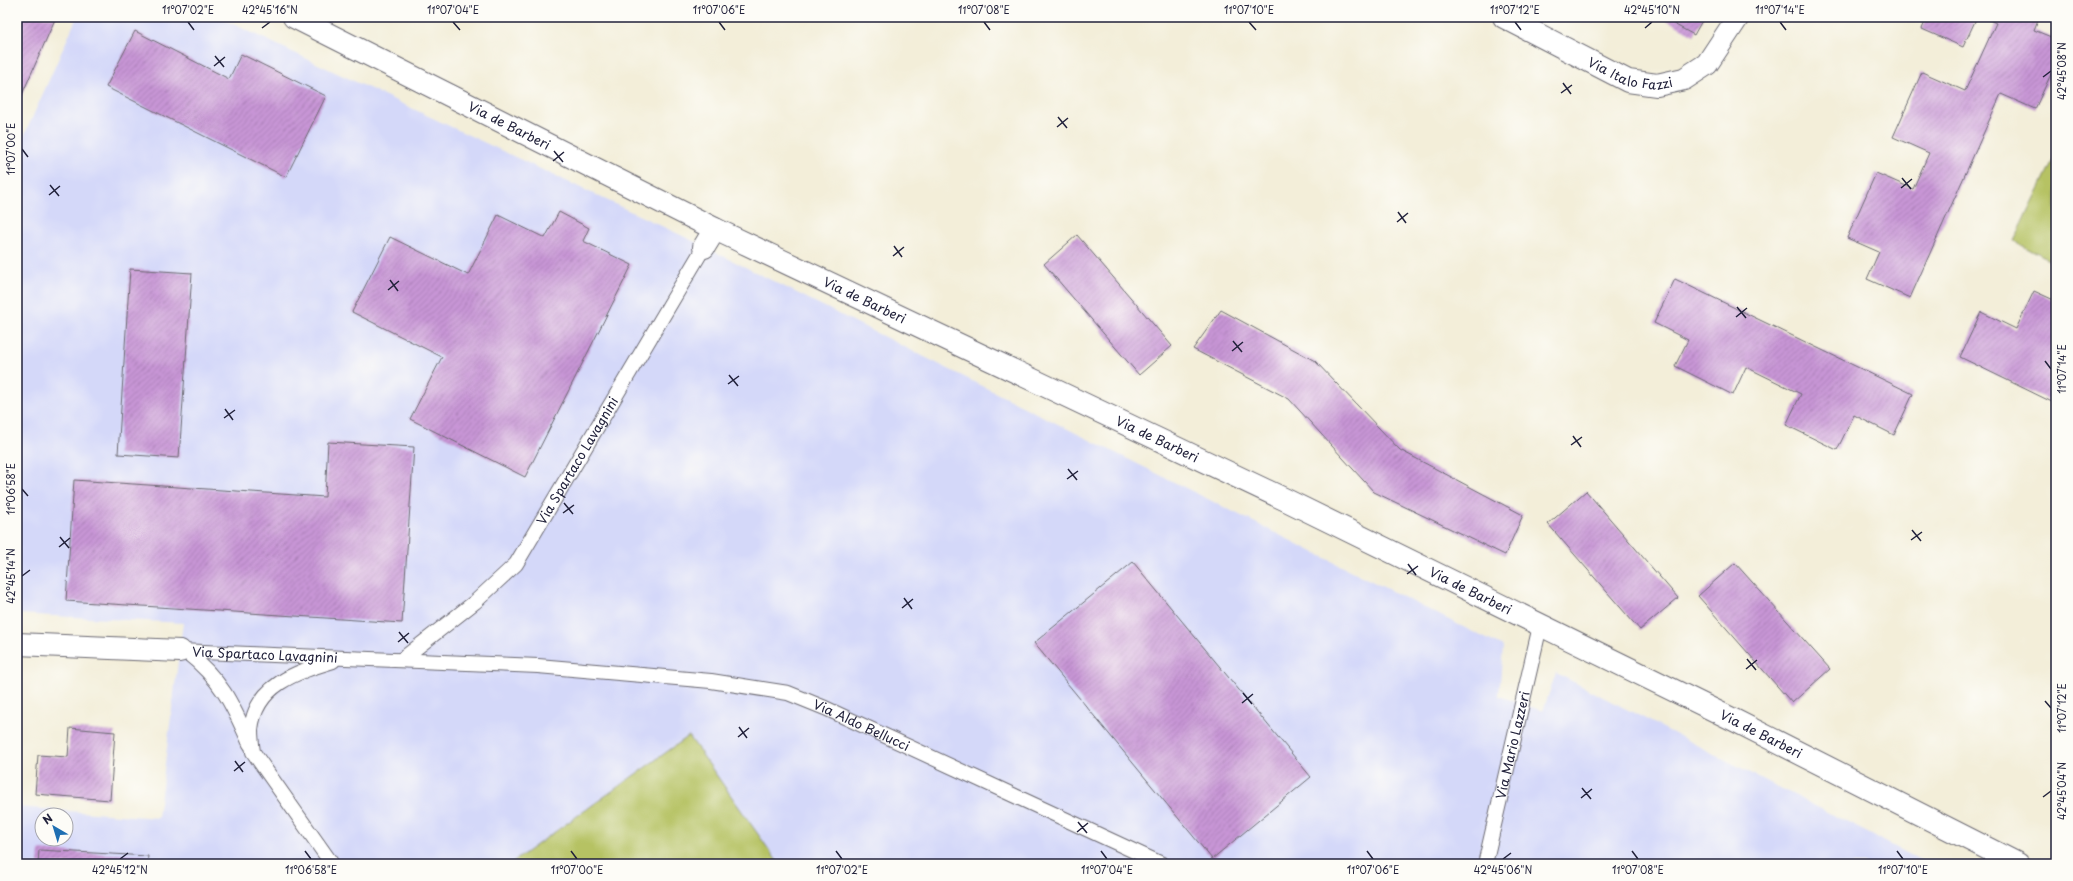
<svg xmlns="http://www.w3.org/2000/svg" width="2073" height="881" viewBox="0 0 2073 881" font-family="'Playpen Sans',sans-serif">
  <defs>
    <pattern id="building-hatch" width="6" height="6" patternUnits="userSpaceOnUse"><rect width="6" height="6" fill="#c895d6"/><path d="M-1 1l2-2M0 6l6-6M5 7l2-2" fill="none" stroke="#a279af"/></pattern>
  </defs>
  <rect width="100%" height="100%" fill="#fdfcf7"/>
  <filter id="ink" filterUnits="userSpaceOnUse"><feTurbulence type="fractalNoise" baseFrequency=".025" numOctaves="2"/><feDisplacementMap in="SourceGraphic" scale="8" xChannelSelector="R" yChannelSelector="G"/><feConvolveMatrix kernelMatrix="1 2 1 2 8 2 1 2 1" color-interpolation-filters="sRGB"/></filter>
  <filter id="wash" filterUnits="userSpaceOnUse"><feTurbulence type="fractalNoise" baseFrequency=".012" numOctaves="4" result="noise"/><feDisplacementMap in="SourceGraphic" scale="16" xChannelSelector="R" yChannelSelector="G"/><feGaussianBlur stdDeviation="0.9" result="paint"/><feColorMatrix in="noise" values="0 0 0 0 0 0 0 0 0 0 0 0 0 0 0 0 0 1.4 0 .05"/><feComposite in="paint" operator="in"/></filter>
  <g filter="url(#wash)">
    <rect width="100%" height="100%" fill="#f3eed9"/>
    <path fill="#d4d8f9" fill-rule="evenodd" d="M77 17H218L689 239 1503 647 1499 696 1543 711 1556 673 1928 864H17V807L158 818 183 623 17 614V152ZM42 815H66V839H42Z"/>
    <g fill="#b6c264" stroke="#6c7250">
      <path d="M2056 154V264L2014 241Z"/>
      <path d="M689 736 779 864H510Z"/>
    </g>
    <g id="blocks">
      <g fill="url(#building-hatch)">
        <path d="M17 17H56L17 106Z"/>
        <path d="M1661 17H1704L1694 35Z"/>
        <path d="M1927 17H1977L1963 47 1922 29Z"/>
        <path d="M1983 17H2039L2034 30 2056 39V63L2035 109 2001 94 1910 298 1867 279 1879 252 1847 238 1876 173 1913 189 1929 153 1893 137 1922 72 1965 91 1996 23Z"/>
        <path d="M135 31 229 79 241 54 326 96 286 177 106 87Z"/>
        <path d="M559 212 589 228 583 241 632 265 525 477 410 419 442 357 352 312 390 237 468 275 498 215 545 238Z"/>
        <path d="M1077 235 1172 346 1139 375 1044 264Z"/>
        <path d="M130 269 192 273 179 458 118 454Z"/>
        <path d="M1675 279 1913 394 1894 435 1854 415 1837 450 1786 425 1801 394 1746 367 1733 395 1675 366 1688 340 1654 323Z"/>
        <path d="M2034 291 2056 301V404L1960 357 1981 312 2016 329Z"/>
        <path d="M1221 310 1315 361 1400 450 1523 515 1505 555 1374 492 1289 399 1193 349Z"/>
        <path d="M328 442 414 447 402 623 66 601 74 480 325 497Z"/>
        <path d="M1586 491 1678 598 1640 630 1548 524Z"/>
        <path d="M1133 562 1311 777 1212 859 1034 643Z"/>
        <path d="M1735 563 1830 669 1792 703 1698 596Z"/>
        <path d="M70 728 115 732 110 800 35 794 38 755 68 757Z"/>
        <path d="M39 850 148 856 147 864H38Z"/>
      </g>
    </g>
  </g>
  <g filter="url(#ink)">
    <use href="#blocks" fill-opacity="0" stroke="#6b6972" stroke-width="1"/>
    <g fill="none" stroke-linecap="round" stroke-linejoin="round">
      <defs>
        <g id="lane">
          <path id="s1" d="M180 651 538 666 711 681 788 693 825 708 1162 864"/>
          <path d="M185 651C221 679 232 703 250 744"/>
          <path id="s2" d="M401 660 475 602 516 564 704 247"/>
          <path d="M332 864 253 752C252 745 251 737 251 730 255 685 297 672 333 661"/>
          <path id="s3" d="M1485 864 1540 626"/>
        </g>
        <g id="street">
          <path id="s4" d="M294 17 715 229 1284 499 1734 720 2018 864"/>
          <path id="s5" d="M1504 17 1628 81 1657 85 1684 79 1707 64 1738 17"/>
          <path d="M704 247 715 229"/>
          <path d="M17 644 180 651"/>
        </g>
      </defs>
      <use href="#lane" stroke="#6b6972" stroke-width="16"/>
      <use href="#street" stroke="#6b6972" stroke-width="24"/>
      <use href="#lane" stroke="#fff" stroke-width="14"/>
      <use href="#street" stroke="#fff" stroke-width="22"/>
    </g>
  </g>
  <path fill="none" stroke="#22223b" stroke-width="1.5" d="M188 22 194 30M453 22 460 30M719 22 725 30M984 22 990 30M1249 22 1256 30M1515 22 1521 30M1780 22 1786 30M262 28 270 22M1645 28 1652 22M215 56 224 67M214 66 225 57M2043 77 2051 71M1563 83 1571 94M1561 93 1572 85M1058 117 1067 128M1057 127 1068 118M22 149 28 157M554 151 563 162M553 161 564 152M1902 178 1911 189M50 185 59 196M1901 188 1912 179M49 195 60 186M1398 212 1406 223M1397 222 1408 213M894 246 902 257M893 256 904 247M390 280 398 291M388 290 399 281M1737 307 1746 318M1736 317 1747 308M1233 341 1242 352M1232 351 1243 342M2045 361 2051 369M729 375 738 386M728 384 739 376M225 409 233 420M224 418 235 410M1573 436 1581 447M1571 445 1582 437M1068 469 1077 480M1067 479 1078 471M22 489 28 496M564 503 573 514M563 513 574 505M1912 530 1921 541M60 537 69 548M1911 540 1922 532M59 547 70 538M1408 564 1416 575M1407 574 1418 566M22 576 30 570M904 598 912 609M902 608 913 599M399 632 408 643M398 642 409 633M1747 659 1756 670M1746 669 1757 660M1243 693 1252 704M2045 701 2051 708M1242 703 1253 694M739 727 747 738M738 737 749 728M235 761 243 772M234 771 245 762M1582 788 1591 799M2043 797 2051 791M1581 798 1592 789M1078 822 1087 833M1077 832 1088 823M305 851 311 859M571 851 577 859M836 851 842 859M1101 851 1107 859M1367 851 1373 859M1632 851 1638 859M1897 851 1903 859M120 859 128 853M1503 859 1511 853"/>
  <g text-anchor="middle" stroke-width="4" stroke-linejoin="round" paint-order="stroke">
    <g font-size="13" fill="#22223b" stroke="#fdfcf7">
      <text dy="5" stroke="none"><textPath href="#s5" startOffset="140">Via Italo Fazzi</textPath></text>
      <text dy="5" stroke="none"><textPath href="#s4" startOffset="241">Via de Barberi</textPath></text>
      <text dy="5" stroke="none"><textPath href="#s4" startOffset="637">Via de Barberi</textPath></text>
      <text dy="5" stroke="none"><textPath href="#s4" startOffset="961">Via de Barberi</textPath></text>
      <text dy="5" stroke="none"><textPath href="#s2" startOffset="270">Via Spartaco Lavagnini</textPath></text>
      <text dy="5" stroke="none"><textPath href="#s4" startOffset="1309">Via de Barberi</textPath></text>
      <text dy="5" stroke="none"><textPath href="#s1" startOffset="85">Via Spartaco Lavagnini</textPath></text>
      <text dy="5" stroke="none"><textPath href="#s1" startOffset="690">Via Aldo Bellucci</textPath></text>
      <text dy="5" stroke="none"><textPath href="#s4" startOffset="1633">Via de Barberi</textPath></text>
      <text dy="5" stroke="none"><textPath href="#s3" startOffset="122">Via Mario Lazzeri</textPath></text>
    </g>
  </g>
  <rect width="2073" height="881" fill="none" stroke="#fdfcf7" stroke-width="44"/>
  <g transform="translate(54 827) rotate(322)"><circle r="19" fill="#fdfcf7" stroke="#a5a5ac"/>
  <path d="M0-3L7 15L0 10L-7 15Z" fill="#1f6fb2"/>
  <text y="-6" font-size="11" font-weight="bold" text-anchor="middle" fill="#22223b">N</text>
  </g>
  <rect x="22" y="22" width="2029" height="837" fill="none" stroke="#22223b" stroke-width="1.5"/>
  <g font-size="10" text-anchor="middle" fill="#22223b">
    <text x="188" y="14">11°07'02"E</text>
    <text x="270" y="14">42°45'16"N</text>
    <text x="453" y="14">11°07'04"E</text>
    <text x="719" y="14">11°07'06"E</text>
    <text x="984" y="14">11°07'08"E</text>
    <text x="1249" y="14">11°07'10"E</text>
    <text x="1515" y="14">11°07'12"E</text>
    <text x="1652" y="14">42°45'10"N</text>
    <text x="1780" y="14">11°07'14"E</text>
    <text transform="translate(2062 71) rotate(-90)" y="4">42°45'08"N</text>
    <text transform="translate(11 149) rotate(-90)" y="4">11°07'00"E</text>
    <text transform="translate(2062 369) rotate(-90)" y="4">11°07'14"E</text>
    <text transform="translate(11 489) rotate(-90)" y="4">11°06'58"E</text>
    <text transform="translate(11 576) rotate(-90)" y="4">42°45'14"N</text>
    <text transform="translate(2062 708) rotate(-90)" y="4">11°07'12"E</text>
    <text transform="translate(2062 791) rotate(-90)" y="4">42°45'04"N</text>
    <text x="120" y="874">42°45'12"N</text>
    <text x="311" y="874">11°06'58"E</text>
    <text x="577" y="874">11°07'00"E</text>
    <text x="842" y="874">11°07'02"E</text>
    <text x="1107" y="874">11°07'04"E</text>
    <text x="1373" y="874">11°07'06"E</text>
    <text x="1503" y="874">42°45'06"N</text>
    <text x="1638" y="874">11°07'08"E</text>
    <text x="1903" y="874">11°07'10"E</text>
  </g>
</svg>
